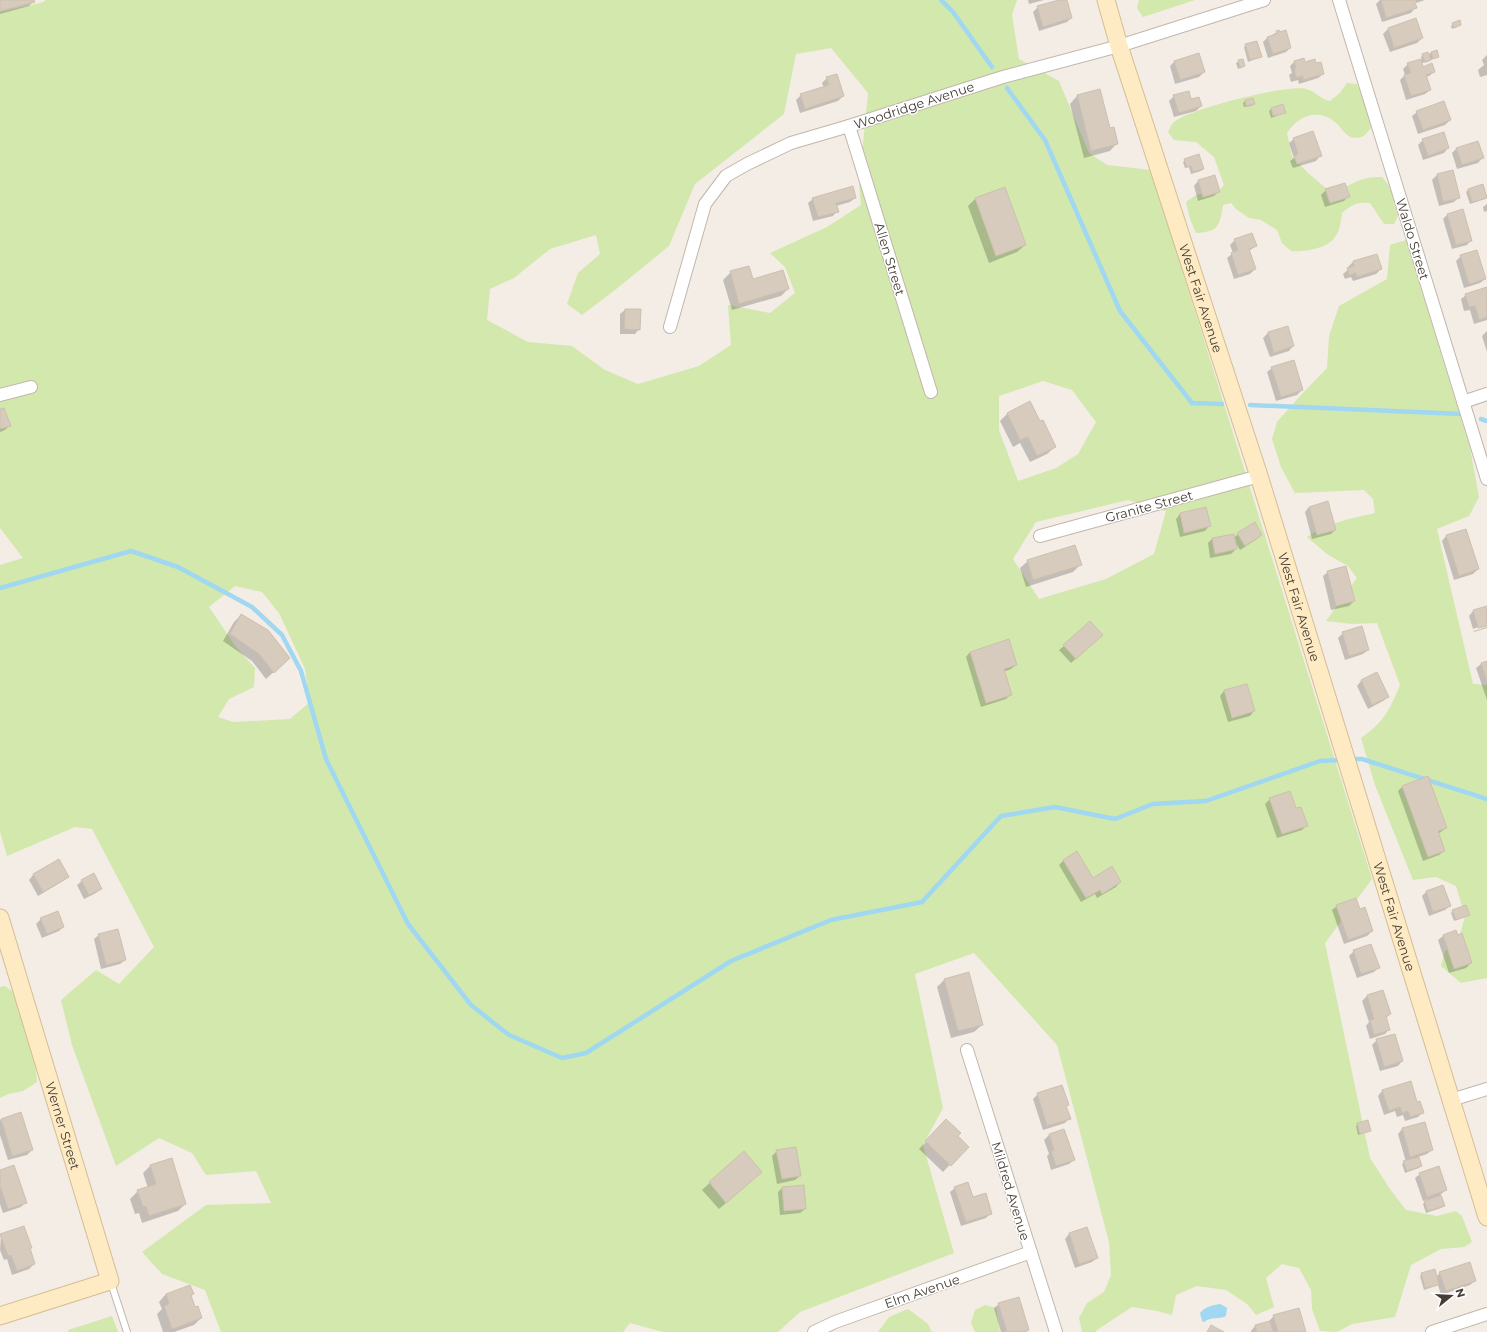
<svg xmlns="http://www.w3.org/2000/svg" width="1487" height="1332" viewBox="0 0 1487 1332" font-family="Montserrat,sans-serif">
  <rect width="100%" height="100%" fill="#f3ede5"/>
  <g fill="#d2e8ad" fill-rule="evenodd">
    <path d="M45 0H1017L1012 15 1019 59 1059 81 1089 153 1107 165 1151 170 1372 879 1325 943 1370 1158 1390 1189 1406 1210 1437 1216 1456 1211 1462 1216 1472 1242 1464 1247 1441 1249 1411 1265 1395 1317 1352 1324 1337 1332 1320 1331 1312 1309 1311 1290 1299 1268 1282 1264 1266 1278 1274 1307 1256 1315 1247 1304 1226 1290 1197 1286 1176 1295 1172 1315 1157 1311 1132 1307 1097 1330 1096 1332H1082L1079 1318 1087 1303 1104 1292 1111 1275 1109 1242 1057 1045 974 953 915 974 943 1108 923 1145 954 1253 800 1312 778 1332H663L630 1323 623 1332H221L205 1290 162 1274 142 1252 206 1205 271 1203 256 1171 206 1175 192 1153 159 1138 116 1166 72 1045 61 1000 96 970 119 984 154 947 92 829 75 827 7 856 0 832V565L23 558 0 528V12L44 2ZM831 48 868 93 859 185 861 205 827 227 770 253 785 267 795 293 770 313 728 305 731 345 699 366 638 384 605 370 572 346 528 342 487 320 490 289 514 278 550 249 596 235 600 254 578 273 567 304 582 315 615 290 669 246 695 184 784 114 796 54ZM1043 381 1072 390 1096 422 1078 454 1056 468 1018 481 999 430V396ZM1128 500 1166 511 1154 554 1106 579 1039 599 1013 559 1036 522ZM235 586 262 592 279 613 305 669 310 702 290 719 233 722 218 717 229 699 254 687 255 668 236 647 209 607Z"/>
    <path d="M1139 0H1195L1143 17 1137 8Z"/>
    <path d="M1347 83 1357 84 1369 111 1372 127 1364 136C1361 137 1357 138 1354 138 1346 137 1341 127 1335 122 1318 108 1298 116 1287 133L1292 156 1308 173 1327 189 1339 191C1353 182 1365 176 1382 177L1390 187 1398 216 1394 224H1384L1370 203C1357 202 1351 205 1342 213 1341 220 1340 231 1335 237 1327 249 1304 252 1291 251L1282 243 1277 230 1261 220 1249 218 1236 209 1231 203 1223 205C1220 226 1218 232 1196 233L1190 219 1186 202 1196 195 1220 190 1224 185 1214 157 1196 142 1174 140 1168 132C1170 129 1171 124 1174 122 1189 109 1288 84 1306 89 1316 91 1319 99 1330 101L1340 93Z"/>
    <path d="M1406 240 1470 448 1479 497 1469 516 1437 529 1473 684 1487 685V978L1461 983 1441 966 1445 951 1458 942 1465 916 1456 886 1436 877 1413 880 1375 785 1361 738C1385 721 1389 711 1400 685L1377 623 1352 624 1326 621 1357 578 1348 566 1327 554 1307 537C1327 523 1352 518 1375 513L1373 499 1364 490 1295 493 1281 467 1272 439 1277 422 1302 394 1327 368 1329 336 1339 306 1387 279 1390 245Z"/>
    <path d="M5 986 12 991 21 1014 35 1061 37 1082 23 1091 8 1094 0 1098V987Z"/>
    <path d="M985 1305 996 1308 1000 1332H975L971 1323 975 1310Z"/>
    <path d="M908 1309 928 1324 932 1332H878L889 1317Z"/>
    <path d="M112 1316 118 1332H68V1330Z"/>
  </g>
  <path fill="#a0d7f1" d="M1220 1304 1224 1306 1227 1308 1226 1316C1218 1320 1212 1316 1204 1322L1202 1321 1200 1313C1205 1307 1212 1305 1220 1304Z"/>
  <g fill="#0003">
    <path d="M0 0H33L34 1 29 6 0 14Z"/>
    <path d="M1028 0H1044L1029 4Z"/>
    <path d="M1062 0H1066L1071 18 1067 22 1039 31 1033 12 1038 7Z"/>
    <path d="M1380 0H1413L1415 8 1411 13 1382 22 1376 4Z"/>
    <path d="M1415 0H1425L1416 3Z"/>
    <path d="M1416 20 1422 38 1417 43 1390 52 1383 34 1388 29Z"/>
    <path d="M1453 24 1460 25 1452 29 1451 26Z"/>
    <path d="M1279 31 1290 48 1286 52 1268 58 1263 42 1268 37Z"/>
    <path d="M1246 45 1261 56 1258 58 1248 62 1244 47Z"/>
    <path d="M1431 52 1438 57 1431 60V58L1428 62 1421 63 1422 68 1434 72 1429 76 1426 77 1430 90 1425 94 1406 100 1400 80 1405 75 1403 69 1408 64 1422 60 1421 57 1423 55 1428 56Z"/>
    <path d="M1487 55V75L1480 77 1478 70 1484 65 1482 60Z"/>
    <path d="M1242 60 1244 66 1238 69 1236 63Z"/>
    <path d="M1295 61 1316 64 1323 74 1318 78 1299 84 1298 80 1291 82 1289 75 1292 73 1290 66Z"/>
    <path d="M1174 62 1204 72 1199 77 1175 84 1170 66Z"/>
    <path d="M827 78 843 96 838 101 800 113 796 100 801 95 824 88 822 83Z"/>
    <path d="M1099 91 1109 129 1117 143 1110 151 1084 158 1070 104 1077 96Z"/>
    <path d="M1174 96 1191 100 1201 106 1196 111 1174 117 1169 101Z"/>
    <path d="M1245 101 1254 104 1251 106 1244 107 1243 103Z"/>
    <path d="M1271 109 1284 112 1282 114 1271 118 1269 111Z"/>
    <path d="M1417 112 1450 120 1445 125 1418 134 1412 116Z"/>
    <path d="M1294 139 1320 156 1316 161 1293 168 1290 161 1294 158 1289 143Z"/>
    <path d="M1423 140 1448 148 1444 153 1423 160 1418 145Z"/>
    <path d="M1456 149 1482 158 1478 163 1457 169 1452 153Z"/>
    <path d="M1185 160 1203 169 1201 171 1191 174 1189 167 1185 168 1183 162Z"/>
    <path d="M1452 171 1459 197 1454 202 1439 206 1432 180 1437 175Z"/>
    <path d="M1214 176 1219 191 1214 196 1198 201 1194 186 1198 181Z"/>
    <path d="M1483 185 1487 197 1485 199 1470 204 1466 192 1468 190Z"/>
    <path d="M1326 190 1348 197 1344 201 1325 207 1321 195Z"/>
    <path d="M855 198 850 202 836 206 837 211 833 216 813 221 808 203 813 199Z"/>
    <path d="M976 198 1025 245 1017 252 989 263 968 206Z"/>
    <path d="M1487 204V211L1484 212 1483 207Z"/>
    <path d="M1447 215 1471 240 1467 245 1452 249 1443 219Z"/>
    <path d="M1235 240 1256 246 1249 251 1255 269 1250 274 1234 279 1227 258 1233 253 1230 245Z"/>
    <path d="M1376 255 1381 269 1376 274 1353 281 1351 277 1345 279 1343 274 1349 269 1348 267 1353 262Z"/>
    <path d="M1461 256 1485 279 1480 283 1464 288 1456 261Z"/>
    <path d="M731 272 752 280 788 289 781 296 732 310 723 280Z"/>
    <path d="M1487 288V320L1474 324 1470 310 1464 311 1461 299 1466 295Z"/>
    <path d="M625 310 639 329 635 334H620V314Z"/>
    <path d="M1287 327 1293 346 1289 351 1270 357 1263 338 1268 333Z"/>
    <path d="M1487 331V352L1482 336Z"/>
    <path d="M1272 368 1302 390 1297 395 1276 401 1267 372Z"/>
    <path d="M1030 403 1039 422 1055 447 1047 454 1030 462 1020 443 1013 447 1000 421 1007 414Z"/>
    <path d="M0 410 9 426 5 430 0 432Z"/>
    <path d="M1309 507 1335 530 1331 534 1312 539 1305 512Z"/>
    <path d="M1180 514 1209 526 1205 531 1180 537 1176 519Z"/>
    <path d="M1238 534 1261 535 1257 539 1240 550 1234 540 1236 549 1231 554 1210 558 1208 543 1212 539 1234 538Z"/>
    <path d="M1446 536 1478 569 1473 574 1454 580 1442 541Z"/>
    <path d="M1028 561 1080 565 1073 572 1026 587 1020 568Z"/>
    <path d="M1328 572 1354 601 1349 606 1331 610 1323 576Z"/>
    <path d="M1487 607V624L1473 629 1474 631 1487 627V628L1474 632 1469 616 1473 611Z"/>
    <path d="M241 615 289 658 266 679 252 661 223 641 234 622Z"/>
    <path d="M1343 633 1368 650 1363 654 1345 660 1338 638Z"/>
    <path d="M1097 640 1071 663 1059 650 1064 646Z"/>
    <path d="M970 652 1016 665 1011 669 1003 672 1011 694 1006 699 981 707 966 657Z"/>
    <path d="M1487 662V700L1476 668 1481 664Z"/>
    <path d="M1377 674 1388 697 1383 701 1368 709 1357 686 1361 681Z"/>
    <path d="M1224 691 1254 711 1250 716 1228 722 1220 696Z"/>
    <path d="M1402 787 1446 828 1438 834 1444 851 1439 855 1423 861 1398 791Z"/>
    <path d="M1270 799 1296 810 1307 825 1302 830 1277 838 1265 804Z"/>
    <path d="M1077 853 1093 879 1120 882 1116 887 1097 898 1095 894 1081 902 1059 865 1063 861Z"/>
    <path d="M58 861 68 877 63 881 38 896 29 880 33 875Z"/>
    <path d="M82 881 101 889 96 893 84 899 77 885Z"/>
    <path d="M1427 891 1450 906 1445 910 1429 916 1422 896Z"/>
    <path d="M1337 906 1359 910 1372 931 1367 936 1344 944 1332 910Z"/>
    <path d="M1453 911 1469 915 1454 921 1451 913Z"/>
    <path d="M41 919 63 927 59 931 42 938 36 924Z"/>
    <path d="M1455 931 1471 963 1466 968 1449 973 1438 940 1443 936Z"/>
    <path d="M99 935 125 960 120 964 101 969 94 939Z"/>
    <path d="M1354 951 1379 967 1374 972 1357 978 1349 956Z"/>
    <path d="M945 979 982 1025 974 1032 951 1038 937 987Z"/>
    <path d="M1383 991 1390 1014 1386 1018 1389 1029 1385 1034 1370 1039 1366 1026 1369 1022 1362 1001 1367 996Z"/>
    <path d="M1377 1040 1402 1061 1398 1066 1380 1071 1372 1045Z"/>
    <path d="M1382 1091 1417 1103 1423 1112 1418 1117 1405 1121 1403 1115 1397 1117 1395 1111 1384 1115 1378 1096Z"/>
    <path d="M1038 1094 1068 1105 1066 1107 1069 1118 1065 1123 1043 1130 1033 1099Z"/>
    <path d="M1 1119 32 1150 27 1155 8 1160 0 1135V1121Z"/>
    <path d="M946 1121 957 1136 967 1147 943 1172 919 1149Z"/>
    <path d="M1358 1124 1369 1130 1367 1132 1358 1135 1356 1126Z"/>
    <path d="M1402 1129 1432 1150 1427 1154 1418 1157 1421 1166 1419 1168 1405 1173 1402 1164 1406 1162 1398 1134Z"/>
    <path d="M1064 1130 1074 1160 1069 1164 1051 1170 1047 1156 1049 1154 1044 1140 1049 1135Z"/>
    <path d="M777 1151 800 1176 795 1180 777 1184 772 1156Z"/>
    <path d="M744 1152 754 1179 719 1209 702 1190Z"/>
    <path d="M150 1166 185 1204 178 1211 142 1223 139 1213 135 1214 130 1199 138 1191 148 1188 143 1173Z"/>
    <path d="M0 1171 25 1203 21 1207 3 1213 0 1204Z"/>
    <path d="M1420 1174 1446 1190 1440 1195 1444 1205 1441 1208 1426 1213 1423 1204 1427 1199 1423 1201 1415 1178Z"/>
    <path d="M782 1188 805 1209 800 1213 780 1215 778 1192Z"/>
    <path d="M955 1188 972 1198 991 1213 986 1218 961 1226 950 1192Z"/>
    <path d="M1 1234 29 1249 34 1264 29 1269 12 1275 7 1259 4 1260 0 1250Z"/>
    <path d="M1069 1234 1097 1258 1092 1262 1075 1268 1065 1239Z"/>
    <path d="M1440 1273 1475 1281 1470 1285 1441 1295 1438 1285 1424 1290 1420 1276 1422 1274 1436 1277Z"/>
    <path d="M166 1294H192L190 1296 194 1308 201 1318 194 1325 174 1332H163L157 1314 162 1309 159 1302Z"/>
    <path d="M999 1304 1028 1330 1026 1332H1001L994 1308Z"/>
    <path d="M1274 1316 1305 1332H1251V1331L1255 1326 1269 1322V1321Z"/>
  </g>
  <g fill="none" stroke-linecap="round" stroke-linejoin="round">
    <g stroke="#a0d7f1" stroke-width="4.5">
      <path d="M941 0 953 12 992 67"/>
      <path d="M1007 88 1045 140 1120 311 1192 403 1222 404"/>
      <path d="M1250 405 1462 414"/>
      <path d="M1481 419 1487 421"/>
      <path d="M0 588 131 551 178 567 252 607 282 635 301 671 326 759 408 924 471 1005 509 1035 562 1058 586 1053 731 961 831 920 922 902 1001 816 1055 807 1115 819 1153 804 1206 801 1320 761 1342 760"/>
      <path d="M1350 759H1362L1487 799"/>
    </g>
  </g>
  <g fill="#d7cbbd" stroke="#cfbfae">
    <path d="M0 0H34L35 2 0 11Z"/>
    <path d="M1059 0H1067L1072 18 1043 27 1037 6Z"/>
    <path d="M1381 0H1414L1417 8 1386 18Z"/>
    <path d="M1416 18 1423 38 1394 48 1388 28Z"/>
    <path d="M1460 20 1461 25 1454 28 1452 23Z"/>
    <path d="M1279 30 1280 32 1286 30 1291 48 1273 54 1267 37 1277 34 1276 31Z"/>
    <path d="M1257 41 1262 57 1250 60 1245 44Z"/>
    <path d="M1437 50 1439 57 1433 59 1431 52Z"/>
    <path d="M1428 52 1431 60 1425 62 1422 54Z"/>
    <path d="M1199 53 1205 72 1180 80 1174 61Z"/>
    <path d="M1304 58 1305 62 1315 59 1316 63 1321 62 1324 74 1303 80V76L1296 78 1294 69H1296L1294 61Z"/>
    <path d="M1243 59 1245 66 1240 68 1238 60Z"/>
    <path d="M1421 59 1423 67 1432 63 1435 72 1426 75 1431 90 1411 96 1404 75 1411 73 1407 63Z"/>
    <path d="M837 74 844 96 805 109 800 94 829 85 826 77Z"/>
    <path d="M1100 89 1110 128 1114 127 1118 144 1091 151 1077 95Z"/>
    <path d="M1189 91 1191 99 1199 97 1202 106 1179 113 1173 95Z"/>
    <path d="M1253 98 1255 104 1246 106 1245 100Z"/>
    <path d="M1444 101 1451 120 1423 130 1416 111Z"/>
    <path d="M1283 104 1286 113 1273 116 1271 108Z"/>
    <path d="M1313 131 1322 156 1297 164 1294 156 1298 154 1293 138Z"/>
    <path d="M1444 132 1449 148 1428 156 1422 139Z"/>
    <path d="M1478 141 1484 158 1462 165 1456 148Z"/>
    <path d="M1199 154 1204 169 1193 172 1191 166 1187 167 1184 159Z"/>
    <path d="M1453 170 1460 198 1443 202 1437 174Z"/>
    <path d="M1215 175 1220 192 1203 197 1198 180Z"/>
    <path d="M1345 183 1350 197 1330 203 1325 189Z"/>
    <path d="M1483 184 1487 198 1472 202 1468 189Z"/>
    <path d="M853 186 856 198 836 203 839 212 818 217 812 198Z"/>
    <path d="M1005 187 1026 245 996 256 975 198Z"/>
    <path d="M1463 209 1472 241 1456 245 1447 214Z"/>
    <path d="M1252 233 1257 246 1249 249 1256 269 1238 275 1231 253 1238 250 1234 239Z"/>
    <path d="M1477 250 1486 279 1469 284 1460 255Z"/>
    <path d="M1377 254 1382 269 1357 277 1356 273 1349 275 1347 268 1354 266 1353 261Z"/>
    <path d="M749 266 753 279 783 270 789 289 739 304 730 271Z"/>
    <path d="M1487 287V317L1479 320 1475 306 1469 307 1465 294Z"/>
    <path d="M625 309H641L640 330 624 329Z"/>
    <path d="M1288 326 1294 346 1274 353 1268 332Z"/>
    <path d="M1294 360 1303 390 1281 397 1271 367Z"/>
    <path d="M1030 401 1040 421 1043 420 1056 447 1037 456 1028 437 1020 440 1007 413Z"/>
    <path d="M4 408 11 426 0 429V409Z"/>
    <path d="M1328 501 1336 530 1317 535 1309 507Z"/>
    <path d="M1206 507 1211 526 1184 533 1180 513Z"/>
    <path d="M1255 522 1262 535 1245 546 1237 533Z"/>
    <path d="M1466 529 1479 569 1459 576 1446 535Z"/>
    <path d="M1234 534 1237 549 1215 554 1212 538Z"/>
    <path d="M1075 545 1082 565 1033 580 1027 560Z"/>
    <path d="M1346 566 1355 601 1336 606 1327 571Z"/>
    <path d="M1487 606V626L1478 628 1473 610Z"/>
    <path d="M241 614 268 630 290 658 274 673 259 654 230 634Z"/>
    <path d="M1090 621 1103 635 1076 659 1063 645Z"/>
    <path d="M1362 626 1369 650 1349 656 1342 632Z"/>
    <path d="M1009 639 1017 665 1004 669 1012 695 986 703 970 652Z"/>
    <path d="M1487 661V682L1481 663Z"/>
    <path d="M1377 672 1389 697 1372 705 1361 680Z"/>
    <path d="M1247 684 1255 711 1232 718 1224 690Z"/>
    <path d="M1428 776 1447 828 1438 831 1445 851 1428 857 1402 786Z"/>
    <path d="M1290 791 1296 808 1301 807 1308 826 1282 834 1269 798Z"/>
    <path d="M1077 851 1093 878 1112 866 1121 882 1102 894 1100 890 1086 898 1063 860Z"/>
    <path d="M59 859 69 877 43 892 33 874Z"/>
    <path d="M94 873 102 889 89 895 81 880Z"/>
    <path d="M1443 885 1451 906 1433 912 1426 891Z"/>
    <path d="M1356 898 1360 909 1365 907 1373 931 1348 940 1336 905Z"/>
    <path d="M1466 905 1470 915 1456 920 1452 910Z"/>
    <path d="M58 911 64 927 47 934 40 918Z"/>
    <path d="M118 929 126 960 106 965 98 934Z"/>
    <path d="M1456 930 1458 935 1462 933 1472 963 1454 969 1443 935Z"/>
    <path d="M1371 944 1380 968 1361 974 1353 950Z"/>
    <path d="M969 972 983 1025 958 1031 944 979Z"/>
    <path d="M1383 990 1391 1014 1386 1016 1390 1030 1374 1035 1370 1020 1374 1019 1367 995Z"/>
    <path d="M1395 1034 1403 1061 1384 1067 1376 1039Z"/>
    <path d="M1411 1081 1417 1102 1420 1101 1424 1113 1410 1117 1408 1111 1402 1113 1400 1107 1389 1111 1382 1090Z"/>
    <path d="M1062 1085 1069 1105 1066 1106 1071 1119 1047 1126 1037 1093Z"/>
    <path d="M21 1112 33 1150 12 1156 1 1119Z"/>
    <path d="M946 1119 961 1133 958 1136 969 1147 951 1166 925 1141Z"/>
    <path d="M1368 1120 1371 1131 1360 1134 1357 1123Z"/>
    <path d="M1425 1122 1433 1150 1410 1157 1402 1128Z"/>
    <path d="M1064 1129 1075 1160 1056 1166 1051 1151 1054 1150 1049 1134Z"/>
    <path d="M796 1147 801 1176 782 1179 776 1150Z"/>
    <path d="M744 1151 762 1172 726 1203 709 1182Z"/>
    <path d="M1419 1157 1422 1166 1407 1171 1403 1161Z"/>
    <path d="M172 1158 186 1204 149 1216 146 1206 143 1207 137 1190 156 1184 150 1165Z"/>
    <path d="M14 1165 27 1203 8 1209 0 1186V1170Z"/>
    <path d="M1439 1166 1447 1190 1427 1197 1419 1173Z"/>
    <path d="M968 1182 973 1197 986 1193 992 1214 966 1222 954 1187Z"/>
    <path d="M804 1185 806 1209 784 1211 782 1187Z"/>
    <path d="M1441 1195 1445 1206 1428 1211 1424 1201Z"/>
    <path d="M24 1226 32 1248H30L35 1264 17 1271 11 1255 8 1256 0 1234Z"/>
    <path d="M1087 1227 1098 1258 1079 1264 1069 1233Z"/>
    <path d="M1470 1262 1476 1281 1446 1291 1439 1272Z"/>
    <path d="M1435 1269 1439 1285 1425 1288 1421 1273Z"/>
    <path d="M190 1285 194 1294 191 1295 195 1307 198 1306 202 1318 172 1329 164 1306 169 1304 166 1294Z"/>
    <path d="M1019 1297 1029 1330 1023 1332H1007L998 1303Z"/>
    <path d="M1299 1308 1306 1332H1278L1273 1315Z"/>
    <path d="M1270 1321 1273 1332H1257L1255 1325Z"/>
    <path d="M1211 1325 1224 1332H1207Z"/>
  </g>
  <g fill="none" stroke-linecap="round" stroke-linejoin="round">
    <defs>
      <path id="lane" d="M111 1283 127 1332"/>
      <g id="street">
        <path d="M1339 0 1487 479"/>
        <path d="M849 126 931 392"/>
        <path d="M670 327 705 204 726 176 747 164 791 143 849 126 1003 77 1119 46 1264 0"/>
        <path d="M0 395 31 387"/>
        <path d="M1463 402 1487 394"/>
        <path d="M1040 536 1259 476"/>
        <path d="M967 1050 1056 1332"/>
        <path d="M1451 1100 1487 1089"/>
        <path d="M814 1332 835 1322 1031 1252"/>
        <path d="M1432 1332 1487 1314"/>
      </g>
      <g id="secondary">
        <path id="s1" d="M1106 0 1119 46 1259 476 1487 1217"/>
        <path id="s2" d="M0 918 110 1281 0 1316"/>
      </g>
    </defs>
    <use href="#lane" stroke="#c1b7ab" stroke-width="8"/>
    <use href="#street" stroke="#c1b7ab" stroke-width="14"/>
    <use href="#secondary" stroke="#d4bd94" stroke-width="19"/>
    <use href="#lane" stroke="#fff" stroke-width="6"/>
    <use href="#street" stroke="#fff" stroke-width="12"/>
    <use href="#secondary" stroke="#ffebc3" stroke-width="17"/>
  </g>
  <g text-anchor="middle" stroke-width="3" stroke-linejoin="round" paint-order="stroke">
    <g font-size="13" fill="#453d35" stroke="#fff">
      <text transform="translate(914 105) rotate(-18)" y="5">Woodridge Avenue</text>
      <text transform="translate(1413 239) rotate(73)" y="5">Waldo Street</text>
      <text transform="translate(890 259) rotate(73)" y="5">Allen Street</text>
      <text dy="5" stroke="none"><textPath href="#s1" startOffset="313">West Fair Avenue</textPath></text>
      <text transform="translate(1149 506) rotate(-15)" y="5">Granite Street</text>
      <text dy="5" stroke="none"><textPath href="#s1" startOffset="637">West Fair Avenue</textPath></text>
      <text dy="5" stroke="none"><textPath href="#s1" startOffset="961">West Fair Avenue</textPath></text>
      <text dy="5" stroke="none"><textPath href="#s2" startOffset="217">Werner Street</textPath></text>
      <text transform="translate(1011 1191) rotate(73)" y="5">Mildred Avenue</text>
      <text transform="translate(922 1291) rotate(-19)" y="5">Elm Avenue</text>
    </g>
  </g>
  <g transform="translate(1451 1296) rotate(72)" stroke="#ffffff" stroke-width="3" paint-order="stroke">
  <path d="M0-3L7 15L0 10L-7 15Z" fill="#453d35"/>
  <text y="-6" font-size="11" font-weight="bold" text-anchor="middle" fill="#453d35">N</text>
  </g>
</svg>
